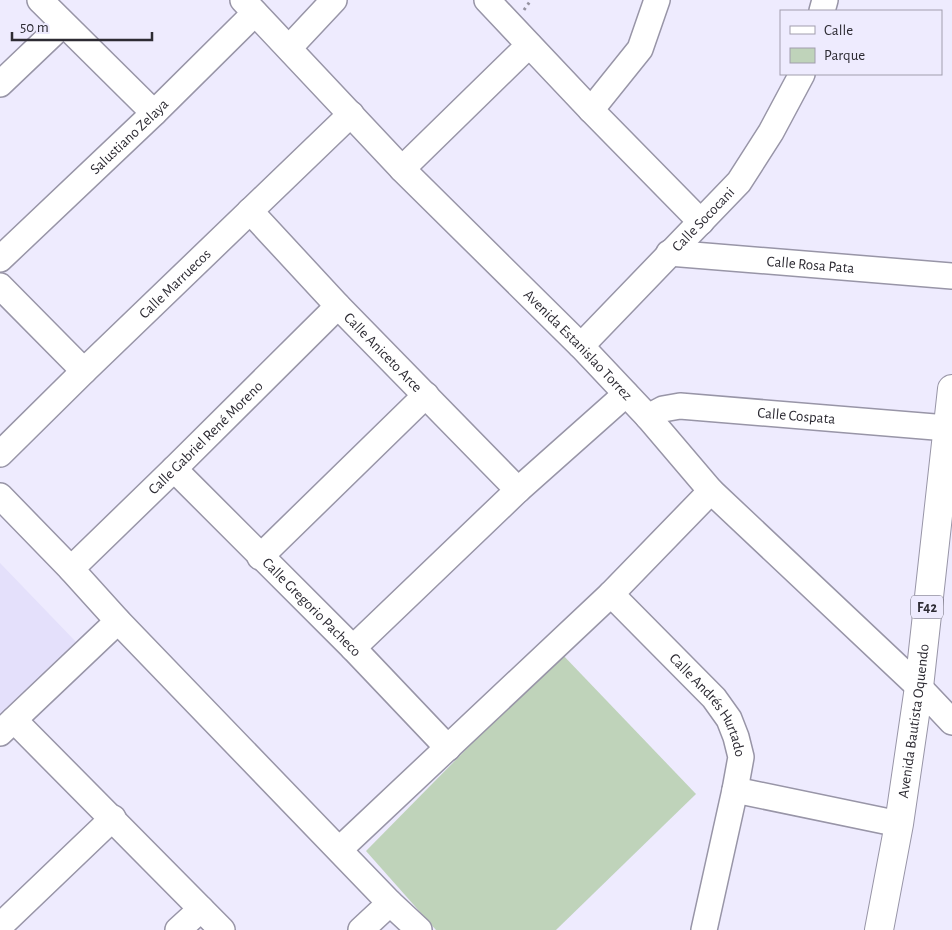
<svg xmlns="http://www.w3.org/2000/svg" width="952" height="930" viewBox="0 0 952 930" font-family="'Alegreya Sans',sans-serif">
  <rect width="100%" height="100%" fill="#eeebfe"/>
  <path fill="#e4e0fb" d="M0 563 76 642 0 714Z"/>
  <path fill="#bfd3ba" d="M561 653 696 794 556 930H436L366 851Z"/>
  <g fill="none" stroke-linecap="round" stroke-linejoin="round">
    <defs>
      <g id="minor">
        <path d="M40 0 154 113"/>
        <path id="s1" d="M243 0 402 169 581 346 648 417 711 491 919 687 952 722"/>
        <path d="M487 0 591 110 701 222"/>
        <path d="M822 11 825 0"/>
        <path d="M289 48 334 0"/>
        <path d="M0 84 63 24"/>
        <path d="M591 110 640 49 657 0"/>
        <path d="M402 169 529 45"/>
        <path id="s2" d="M250 211 338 306 518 490"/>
        <path id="s3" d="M669 253 952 276"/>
        <path id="s4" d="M0 259 154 113 255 13"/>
        <path d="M0 286 84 371"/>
        <path id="s5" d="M581 346 739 182 771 132 802 74"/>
        <path id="s6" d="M648 417 663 409 680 406 947 428"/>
        <path id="s7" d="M0 454 84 371 351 114"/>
        <path id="s8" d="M174 469 353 648 448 748"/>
        <path d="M0 496 71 569 118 621 390 903 419 930"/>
        <path d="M260 557 426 395"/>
        <path id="s9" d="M71 569 174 469 338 306"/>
        <path id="s10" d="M611 594 714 698 729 719 736 737 741 757 735 790 704 930"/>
        <path d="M353 648 518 490 626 394"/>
        <path d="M14 720 222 930"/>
        <path d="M0 733 118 621"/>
        <path d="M735 790 899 824"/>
        <path d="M340 849 611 594 711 491"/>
        <path d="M0 926 113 818"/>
        <path d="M178 930 201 909"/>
        <path d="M361 930 390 903"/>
      </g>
      <g id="major">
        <path id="s11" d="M879 930 899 824 919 687 952 389"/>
      </g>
    </defs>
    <use href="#minor" stroke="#9895a7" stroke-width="28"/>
    <use href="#major" stroke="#9895a7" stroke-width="30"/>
    <path stroke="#9592a0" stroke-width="3" stroke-dasharray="2.5 4" stroke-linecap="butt" d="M524 10 531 0"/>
    <use href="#minor" stroke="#fff" stroke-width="25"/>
    <use href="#major" stroke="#fff" stroke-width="28"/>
  </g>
  <g text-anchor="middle" stroke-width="4.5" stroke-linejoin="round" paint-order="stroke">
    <rect fill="#eeebfe" stroke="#676570" stroke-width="1" x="911" y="595.5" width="32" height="23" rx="4"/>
    <g font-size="14" font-weight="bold" fill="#2d2b33">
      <text x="927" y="612">F42</text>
    </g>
    <g font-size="15" fill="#2d2b33" stroke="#eeebfe">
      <text dy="5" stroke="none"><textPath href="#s4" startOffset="178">Salustiano Zelaya</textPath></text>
      <text dy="5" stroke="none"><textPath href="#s5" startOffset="176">Calle Sococani</textPath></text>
      <text dy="5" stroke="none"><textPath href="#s3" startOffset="142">Calle Rosa Pata</textPath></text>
      <text dy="5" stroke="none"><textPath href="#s7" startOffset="244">Calle Marruecos</textPath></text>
      <text dy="5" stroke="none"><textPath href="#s1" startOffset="481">Avenida Estanislao Torrez</textPath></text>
      <text dy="5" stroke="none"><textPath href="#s2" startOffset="194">Calle Aniceto Arce</textPath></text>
      <text dy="5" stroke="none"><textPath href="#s6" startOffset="151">Calle Cospata</textPath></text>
      <text dy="5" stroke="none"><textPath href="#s9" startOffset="188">Calle Gabriel René Moreno</textPath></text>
      <text dy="5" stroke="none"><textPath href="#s8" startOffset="195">Calle Gregorio Pacheco</textPath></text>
      <text dy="5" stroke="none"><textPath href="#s10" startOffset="149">Calle Andrés Hurtado</textPath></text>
      <text dy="5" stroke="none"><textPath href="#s11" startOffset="212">Avenida Bautista Oquendo</textPath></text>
    </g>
  </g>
  <rect x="780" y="10" width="162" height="65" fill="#eeebfe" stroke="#a19ead"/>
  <rect x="790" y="26" width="25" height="8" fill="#ffffff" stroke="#a19ead"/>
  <text x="824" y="35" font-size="15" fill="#2d2b33">Calle</text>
  <rect x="790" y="48" width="25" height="15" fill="#bfd3ba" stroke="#a19ead"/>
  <text x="824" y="60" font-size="15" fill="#2d2b33">Parque</text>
  <path d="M12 32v8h140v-8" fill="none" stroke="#2d2b33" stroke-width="2.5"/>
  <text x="20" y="32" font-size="15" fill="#2d2b33" stroke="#eeebfe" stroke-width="4" paint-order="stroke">50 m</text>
</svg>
